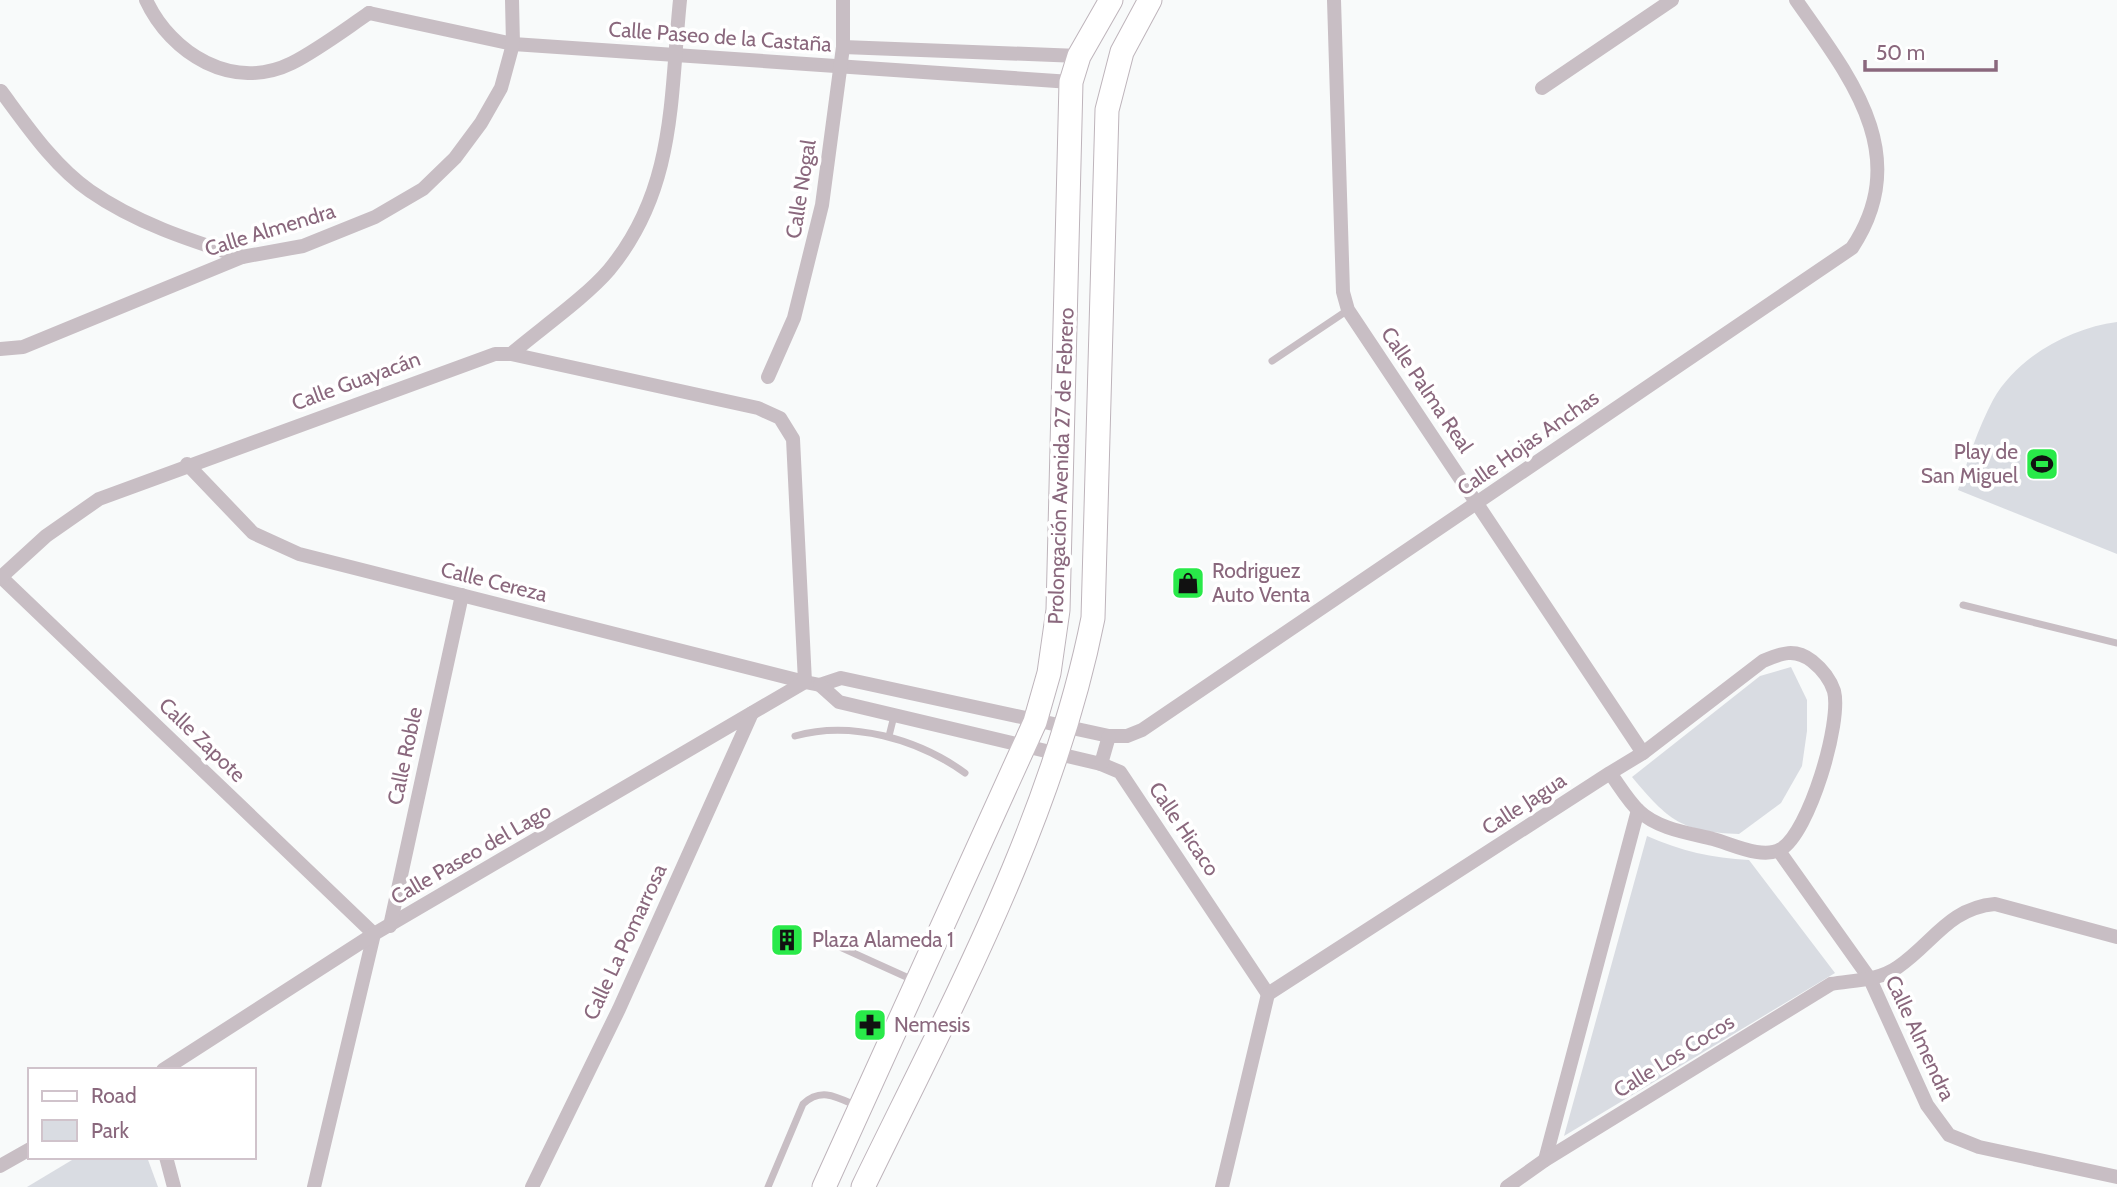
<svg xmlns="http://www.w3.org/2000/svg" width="2117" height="1187" viewBox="0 0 2117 1187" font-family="Cabin,sans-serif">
  <rect width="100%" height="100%" fill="#f8fafa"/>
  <g fill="#d9dce2">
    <path d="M2117 322V554L1958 490C1968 460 1978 428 1993 400 2017 357 2070 328 2117 322Z"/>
    <path d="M1791 667 1807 700V731L1802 766 1781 803 1739 834C1681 832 1668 820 1632 777L1760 676Z"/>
    <path d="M1647 836C1681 851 1712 858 1749 860L1835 973 1564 1136Z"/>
    <path d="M77 1157H147L158 1187H27Z"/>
  </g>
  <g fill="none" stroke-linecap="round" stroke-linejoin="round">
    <defs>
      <g id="primary">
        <path d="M824 1187 1035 722 1049 673 1058 610 1071 82 1079 56 1111 0"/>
        <path d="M863 1187C952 1004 1053 819 1093 618L1107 110 1122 52 1150 0"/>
      </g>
    </defs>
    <use href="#primary" stroke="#beb4bb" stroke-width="25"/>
    <g stroke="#c8bec4" stroke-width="7">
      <path d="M1272 361 1348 310"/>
      <path d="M1963 605 2117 643"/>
      <path d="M795 736C851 720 918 739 965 773"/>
      <path d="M889 736 894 716"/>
      <path d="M829 942 913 980"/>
      <path d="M768 1187 803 1104C821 1087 837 1097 857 1106"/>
    </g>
    <g stroke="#c8bec4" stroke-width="14">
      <path d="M146 0C171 54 233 92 292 63 319 49 344 30 369 13"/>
      <path d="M1334 0 1343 292 1348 310 1643 753"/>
      <path d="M369 13 513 44 1071 82"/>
      <path d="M843 47 1079 56"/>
      <path d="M1542 88 1672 0"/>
      <path d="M1 91C27 126 54 166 90 191 136 223 189 240 242 257"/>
      <path d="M0 349 23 347 242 257 303 246 375 217 423 189 455 158 481 123 501 88 513 44 512 0"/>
      <path d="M511 354C539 330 586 297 609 270 676 189 670 98 680 0"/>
      <path d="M768 377 794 318 822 205 843 47V0"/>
      <path d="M187 464 253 533 299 554 805 682 820 685 841 678 1109 736H1127L1142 730 1852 248C1914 155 1850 77 1796 0"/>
      <path d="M1 577 374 934 314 1187"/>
      <path d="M0 578 46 536 99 499 495 354H511L758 408 780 418 793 439 805 682 374 934 163 1070"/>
      <path d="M820 685 839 702 1101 764 1120 772 1268 994"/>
      <path d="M1101 764 1109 736"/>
      <path d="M1779 851 1870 979 1927 1105 1949 1135 1979 1147 2117 1177"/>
      <path d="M390 926 462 595"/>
      <path d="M1268 994 1610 773 1643 753 1763 661C1782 653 1795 648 1812 661 1822 669 1830 679 1834 691 1842 722 1809 833 1781 849 1763 860 1732 844 1713 839 1689 833 1658 829 1639 811 1628 801 1619 785 1610 773"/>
      <path d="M166 1157 174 1187"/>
      <path d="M1545 1160 1638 810"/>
      <path d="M0 1166 30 1149"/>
      <path d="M532 1187 619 1009 752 713"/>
      <path d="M1222 1187 1268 994"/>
      <path d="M1507 1187 1545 1160 1831 984C1854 980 1878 981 1898 967 1933 943 1949 908 1995 904L2117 937"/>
    </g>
    <use href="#primary" stroke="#fff" stroke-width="23"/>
  </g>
  <defs>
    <symbol id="stadium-square" viewBox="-11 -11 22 22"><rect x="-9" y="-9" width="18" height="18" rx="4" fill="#29e949" stroke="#fff"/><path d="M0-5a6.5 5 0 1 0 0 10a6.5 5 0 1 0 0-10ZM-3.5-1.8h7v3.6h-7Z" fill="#111"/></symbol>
    <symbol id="shop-square" viewBox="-11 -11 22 22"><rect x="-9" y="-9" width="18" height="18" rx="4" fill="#29e949" stroke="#fff"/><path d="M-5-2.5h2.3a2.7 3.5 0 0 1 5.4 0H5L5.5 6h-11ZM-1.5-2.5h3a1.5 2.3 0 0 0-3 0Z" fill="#111"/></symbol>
    <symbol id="building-square" viewBox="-11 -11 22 22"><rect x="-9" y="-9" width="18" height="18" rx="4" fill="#29e949" stroke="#fff"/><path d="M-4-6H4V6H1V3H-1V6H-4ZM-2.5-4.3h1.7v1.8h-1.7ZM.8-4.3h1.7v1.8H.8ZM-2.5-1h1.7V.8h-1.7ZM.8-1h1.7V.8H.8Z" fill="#111"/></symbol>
    <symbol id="pharmacy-square" viewBox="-11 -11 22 22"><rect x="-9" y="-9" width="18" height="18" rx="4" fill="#29e949" stroke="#fff"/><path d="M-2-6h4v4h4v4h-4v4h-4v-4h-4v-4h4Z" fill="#111"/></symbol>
  </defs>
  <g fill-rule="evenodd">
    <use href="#stadium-square" x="2023" y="445" width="38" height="38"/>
    <use href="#shop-square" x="1169" y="564" width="38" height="38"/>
    <use href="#building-square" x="768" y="921" width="38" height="38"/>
    <use href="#pharmacy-square" x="851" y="1006" width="38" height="38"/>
  </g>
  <g text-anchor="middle" stroke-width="7" stroke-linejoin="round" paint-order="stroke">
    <g font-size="21" fill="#8a687d" stroke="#fff">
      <text transform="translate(720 37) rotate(4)" y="7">Calle Paseo de la Castaña</text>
      <text transform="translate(801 189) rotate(-81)" y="7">Calle Nogal</text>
      <text transform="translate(270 230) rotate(-17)" y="7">Calle Almendra</text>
      <text transform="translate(356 381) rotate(-20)" y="7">Calle Guayacán</text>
      <text transform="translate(1427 390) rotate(56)" y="7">Calle Palma Real</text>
      <text transform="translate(1528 443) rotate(-35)" y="7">Calle Hojas Anchas</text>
      <text transform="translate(1061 466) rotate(-88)" y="7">Prolongación Avenida 27 de Febrero</text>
      <text transform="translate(494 582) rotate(14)" y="7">Calle Cereza</text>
      <text transform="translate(202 740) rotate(44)" y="7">Calle Zapote</text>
      <text transform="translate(405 756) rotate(-78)" y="7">Calle Roble</text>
      <text transform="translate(1524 804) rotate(-33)" y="7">Calle Jagua</text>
      <text transform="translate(1184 829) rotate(56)" y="7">Calle Hicaco</text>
      <text transform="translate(471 854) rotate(-30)" y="7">Calle Paseo del Lago</text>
      <text transform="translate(625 942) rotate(-65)" y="7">Calle La Pomarrosa</text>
      <text transform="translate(1920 1038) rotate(65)" y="7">Calle Almendra</text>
      <text transform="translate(1674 1056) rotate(-32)" y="7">Calle Los Cocos</text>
    </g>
    <g font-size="21" fill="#8a687d" stroke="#fff" text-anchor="start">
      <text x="2018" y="459" text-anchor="end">Play de<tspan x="2018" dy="24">San Miguel</tspan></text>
      <text x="1212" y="578">Rodriguez<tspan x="1212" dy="24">Auto Venta</tspan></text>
      <text x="812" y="947">Plaza Alameda 1</text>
      <text x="894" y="1032">Nemesis</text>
    </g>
  </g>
  <rect x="28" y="1068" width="228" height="91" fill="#ffffff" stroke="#d0c3cb" stroke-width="2"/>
  <rect x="42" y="1091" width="35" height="10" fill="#ffffff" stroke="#d0c3cb" stroke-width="2"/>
  <text x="91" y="1103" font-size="21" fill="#8a687d">Road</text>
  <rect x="42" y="1120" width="35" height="21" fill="#d9dce2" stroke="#d0c3cb" stroke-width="2"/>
  <text x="91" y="1138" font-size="21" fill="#8a687d">Park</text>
  <path d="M1865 60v10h131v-10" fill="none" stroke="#8a687d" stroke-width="3.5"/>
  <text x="1876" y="60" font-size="21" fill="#8a687d" stroke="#ffffff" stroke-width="5" paint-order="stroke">50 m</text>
</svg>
